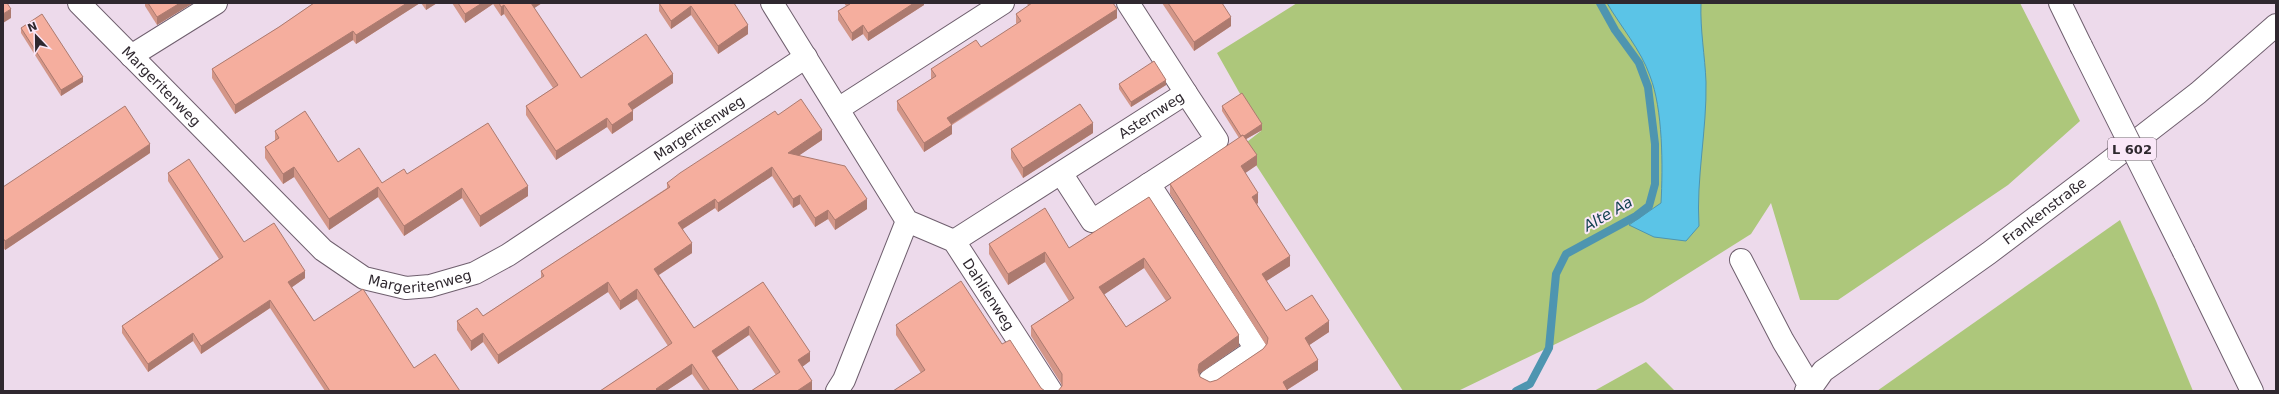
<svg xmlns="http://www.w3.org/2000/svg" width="2279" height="394" viewBox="0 0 2279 394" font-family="'DejaVu Sans',sans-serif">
  <rect width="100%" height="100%" fill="#eddaeb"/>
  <g fill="#adc77b">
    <path d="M1297 3H2020L2080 121 2008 185 1838 300H1800L1771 203 1751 234 1643 302 1458 391H1403L1243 145 1261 131 1217 53Z"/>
    <path d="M2120 220 2156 301 2193 391H1877Z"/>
    <path d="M1646 362 1675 391H1594Z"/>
  </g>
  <path fill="#5bc4e7" stroke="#4e95b0" d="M1607 3H1701C1700 30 1705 56 1706 82 1707 130 1696 178 1699 226L1686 241 1654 237 1629 225 1661 203C1663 167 1663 109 1650 76 1641 50 1621 27 1607 3Z"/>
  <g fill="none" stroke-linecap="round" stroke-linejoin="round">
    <path stroke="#4e95b0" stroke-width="8" d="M1516 391 1530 384 1549 348 1556 274 1566 254 1636 216 1649 206 1655 184V144L1648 87 1639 63 1615 30 1600 3"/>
    <defs>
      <g id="minor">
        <path id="s1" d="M79 3 323 250 364 278 406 288 430 286 475 273 508 255 806 57"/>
        <path id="s2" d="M772 3 907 221 954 241 1051 391"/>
        <path d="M1128 3 1186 93"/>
        <path d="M131 56 216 3"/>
        <path d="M838 109 1003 3"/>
        <path d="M1149 184 1256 349 1210 380"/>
        <path id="s3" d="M954 241 1186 93 1217 140 1092 221 1061 173"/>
        <path d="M1741 260 1783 341 1811 388 1806 391"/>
        <path d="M837 391 844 380 907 221"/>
      </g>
      <g id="tertiary">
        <path id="s4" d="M1811 388 1823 371 1989 253 2092 175 2198 93 2276 25"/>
      </g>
      <path id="secondary" d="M1811 391V388"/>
      <g id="primary">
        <path d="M2060 3 2081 46"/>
        <path d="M2184 252 2252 391"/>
      </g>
    </defs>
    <use href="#minor" stroke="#6f5f6e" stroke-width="24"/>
    <use href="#tertiary" stroke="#6f5f6e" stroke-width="24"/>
    <use href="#secondary" stroke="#6f5f6e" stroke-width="24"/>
    <use href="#primary" stroke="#6f5f6e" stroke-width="24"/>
    <use href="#minor" stroke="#fff" stroke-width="22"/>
    <use href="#tertiary" stroke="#fff" stroke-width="22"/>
    <use href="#secondary" stroke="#fff" stroke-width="22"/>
    <use href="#primary" stroke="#fff" stroke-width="22"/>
    <defs>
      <path id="primary-bridge" d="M2081 46 2184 252"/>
    </defs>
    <use href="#primary-bridge" stroke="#6f5f6e" stroke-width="24" stroke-linecap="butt"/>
    <use href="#primary-bridge" stroke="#fff" stroke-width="22"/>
  </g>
  <g fill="#d39688" fill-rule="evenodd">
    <path d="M145 3H193L157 25 145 6Z"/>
    <path d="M314 3H420L356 44 353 40 235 114 212 78V69L279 27Z"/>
    <path d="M421 3H437L426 10Z"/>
    <path d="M452 3H542L534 8 581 78 673 83 632 110 633 120 612 134 607 127 556 160 526 115V106L553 88 504 14 501 16 493 4 465 23Z"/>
    <path d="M659 3H734L748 34 718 54 691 15 671 29 659 11Z"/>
    <path d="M844 3H924V5L868 41 863 34 852 41 838 20V11L846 6Z"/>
    <path d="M1027 3H1113L1117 18 952 125V134L924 152 897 110V101L931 79V69L981 47 1017 24 1016 23V14L1028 6Z"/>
    <path d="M1162 3H1222L1231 26 1194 51Z"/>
    <path d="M21 28 83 82 61 96 21 33Z"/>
    <path d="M1119 84 1166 85 1131 107 1119 89Z"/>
    <path d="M1222 106 1262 130 1246 139 1257 165 1245 173 1258 203 1257 204 1290 266 1266 281 1286 311 1329 332 1309 345 1318 370 1287 390 1062 387V385L1031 336V326L1069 301 1045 262 1008 285 989 254V244L1069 248 1149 197 1239 346 1199 374 1200 377 1210 382 1217 380 1263 349 1266 345 1170 194V184L1239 138 1222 111ZM1144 268 1166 301 1126 327 1104 294Z"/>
    <path d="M778 115 822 140 798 156 867 209 835 230 828 219 815 227 800 204 793 208 772 176 718 212 715 208 683 229 692 253 659 275 694 328 763 282 810 361 802 367 812 390 811 391H751L776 375 749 335 717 357 739 391H704L692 374 666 391H600L668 346 637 299 620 310 608 292 498 364 483 342 471 351 457 330V321L483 316 541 278V271L667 188V183Z"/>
    <path d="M275 131 382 183 407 174 528 196 480 227 462 198 404 236 378 197 329 230 294 177 283 184 265 158V147L275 141Z"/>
    <path d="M1093 133 1023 178 1011 158V149Z"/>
    <path d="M150 153 5 250 3 247V187Z"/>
    <path d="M168 173 244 242 305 278 292 287 314 321 414 368 460 391H325L270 308 201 354 193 341 148 372 122 333V326L219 259 168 181Z"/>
    <path d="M896 325 1002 344 1041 388 921 373 896 335Z"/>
  </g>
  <g fill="#ac7a6f">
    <path d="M180 3H193L157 25V17Z"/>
    <path d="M407 3H420L356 44V35Z"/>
    <path d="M426 3H437L426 10Z"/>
    <path d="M482 3H493V4L465 23V14Z"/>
    <path d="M530 3H542L530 11Z"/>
    <path d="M914 3H924V5L868 41V33Z"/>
    <path d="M504 5V14L501 16V7Z"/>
    <path d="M691 6V15L671 29V21Z"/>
    <path d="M11 9V18L3 23V14Z"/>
    <path d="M1117 9V18L947 127V118Z"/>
    <path d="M1231 17V26L1194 51V42Z"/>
    <path d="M748 25V34L718 54V46Z"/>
    <path d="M863 25V34L852 41V33Z"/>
    <path d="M353 31V40L235 114V105Z"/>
    <path d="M673 74V83L628 113V104Z"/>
    <path d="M83 77V82L61 96V90Z"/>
    <path d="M1166 80V85L1131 107V102Z"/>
    <path d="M633 111V120L612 134V125Z"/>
    <path d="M607 118V127L556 160V151Z"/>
    <path d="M1093 123V133L1023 178V168Z"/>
    <path d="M1262 124V130L1241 142V137Z"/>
    <path d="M952 125V134L924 152V143Z"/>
    <path d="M822 130V140L788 163V153Z"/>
    <path d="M150 144V153L5 250V241Z"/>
    <path d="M1257 155V165L1241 176V166Z"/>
    <path d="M294 167V177L283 184V174Z"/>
    <path d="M772 167V176L718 212V203Z"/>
    <path d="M528 186V196L480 227V216Z"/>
    <path d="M378 187V197L329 230V219Z"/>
    <path d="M462 188V198L404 236V226Z"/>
    <path d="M1258 193V203L1252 207V197Z"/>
    <path d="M800 195V204L793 208V199Z"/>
    <path d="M715 199V208L678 232V223Z"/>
    <path d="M867 199V209L835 230V220Z"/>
    <path d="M828 210V219L815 227V218Z"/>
    <path d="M692 243V253L654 278V269Z"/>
    <path d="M1045 252V262L1008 285V274Z"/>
    <path d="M1290 256V266L1262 284V274Z"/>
    <path d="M1144 258V268L1099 298V287Z"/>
    <path d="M305 271V278L288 290V282Z"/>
    <path d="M608 282V292L498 364V355Z"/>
    <path d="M637 289V299L620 310V301Z"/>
    <path d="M270 300V308L201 354V346Z"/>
    <path d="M1329 321V332L1305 348V338Z"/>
    <path d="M749 326V335L712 360V351Z"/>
    <path d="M193 333V341L148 372V364Z"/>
    <path d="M483 333V342L471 351V341Z"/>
    <path d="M1239 335V346L1199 374 1198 370 1199 364Z"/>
    <path d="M810 352V361L798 370V360Z"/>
    <path d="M1318 360V370L1285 391 1283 382Z"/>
    <path d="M692 364V374L666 391H656V389Z"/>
    <path d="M812 381V390L811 391H797Z"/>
  </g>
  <g fill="#f5ae9e" stroke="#ac7a6f" fill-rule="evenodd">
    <path d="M3 3H7L11 9 3 14Z"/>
    <path d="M148 3H180L157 17Z"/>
    <path d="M314 3H407L356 35 353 31 235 105 212 69 279 27Z"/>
    <path d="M458 3H482L465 14Z"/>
    <path d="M499 3H531L581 78 646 34 673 74 628 104 633 111 612 125 607 118 556 151 526 106 558 85 504 5 501 7Z"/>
    <path d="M659 3H734L748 25 718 46 691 6 671 21Z"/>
    <path d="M849 3H914L868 33 863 25 852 33 838 11 850 4Z"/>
    <path d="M1032 3H1113L1117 9 947 118 952 125 924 143 897 101 936 76 931 69 976 40 981 47 1021 21 1016 14Z"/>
    <path d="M1168 3H1222L1231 17 1194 42Z"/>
    <path d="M42 14 83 77 61 90 21 28Z"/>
    <path d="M1154 61 1166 80 1131 102 1119 84Z"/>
    <path d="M1242 93 1262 124 1244 136 1243 135 1241 136 1222 106Z"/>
    <path d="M801 99 822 130 788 153 845 166 867 199 835 220 828 210 815 218 800 195 793 199 772 167 718 203 715 199 678 223 692 243 654 269 694 328 763 282 810 352 798 360 812 381 797 391H751L780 372 749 326 712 351 739 391H710L692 364 656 389 658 391H600L672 343 637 289 620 301 608 282 498 355 483 333 471 341 457 321 477 308 483 316 544 276 541 271 670 187 667 183 680 173 775 111 778 115Z"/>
    <path d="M1080 104 1093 123 1023 168 1011 149Z"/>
    <path d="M125 106 150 144 5 241 3 238V187Z"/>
    <path d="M305 111 338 162 359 148 382 183 404 169 407 174 488 123 528 186 480 216 462 188 404 226 378 187 329 219 294 167 283 174 265 147 279 138 275 131Z"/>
    <path d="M1243 135 1257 155 1241 166 1258 193 1252 197 1290 256 1262 274 1286 311 1312 295 1329 321 1305 338 1318 360 1283 382 1288 391H1058L1062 386V374L1031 326 1074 298 1045 252 1008 274 989 244 1045 208 1069 248 1149 197 1239 335 1199 364 1198 370 1200 377 1210 382 1217 380 1263 349 1267 344 1268 338 1170 184ZM1144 258 1171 298 1126 327 1099 287Z"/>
    <path d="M189 159 244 242 274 223 305 271 288 282 314 321 363 289 414 368 435 354 460 391H330L270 300 201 346 193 333 148 364 122 326 223 257 168 173Z"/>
    <path d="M961 281 1002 344 1010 340 1041 388 1045 391H893L925 370 896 325Z"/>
  </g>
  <g text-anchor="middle" stroke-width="4" stroke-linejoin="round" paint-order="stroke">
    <rect fill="#fae7f8" stroke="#6c616b" stroke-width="1" x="2108" y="138" width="48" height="22" rx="3"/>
    <g font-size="13" font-weight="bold" fill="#2f282f">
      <text x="2132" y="154">L 602</text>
    </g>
    <g font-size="14" fill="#2f282f" stroke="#fae7f8">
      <text dy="5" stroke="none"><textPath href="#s1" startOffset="117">Margeritenweg</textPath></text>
      <text dy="5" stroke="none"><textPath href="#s3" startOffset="234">Asternweg</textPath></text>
      <text dy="5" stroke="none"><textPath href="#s1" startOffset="778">Margeritenweg</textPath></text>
      <text dy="5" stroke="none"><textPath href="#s4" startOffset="294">Frankenstraße</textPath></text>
      <text dy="5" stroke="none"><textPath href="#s1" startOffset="454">Margeritenweg</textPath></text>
      <text dy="5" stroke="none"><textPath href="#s2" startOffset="371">Dahlienweg</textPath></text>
    </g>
    <g font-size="15" font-style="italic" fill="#124150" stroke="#fae7f8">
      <text transform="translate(1608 214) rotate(-30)" y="5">Alte Aa</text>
    </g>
  </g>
  <rect width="2279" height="394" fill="none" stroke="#2f282f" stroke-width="8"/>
  <g transform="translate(36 36) rotate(338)" stroke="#fae7f8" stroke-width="3" paint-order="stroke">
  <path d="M0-3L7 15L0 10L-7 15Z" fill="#2f282f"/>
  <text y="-6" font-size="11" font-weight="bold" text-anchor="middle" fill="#2f282f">N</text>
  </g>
</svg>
